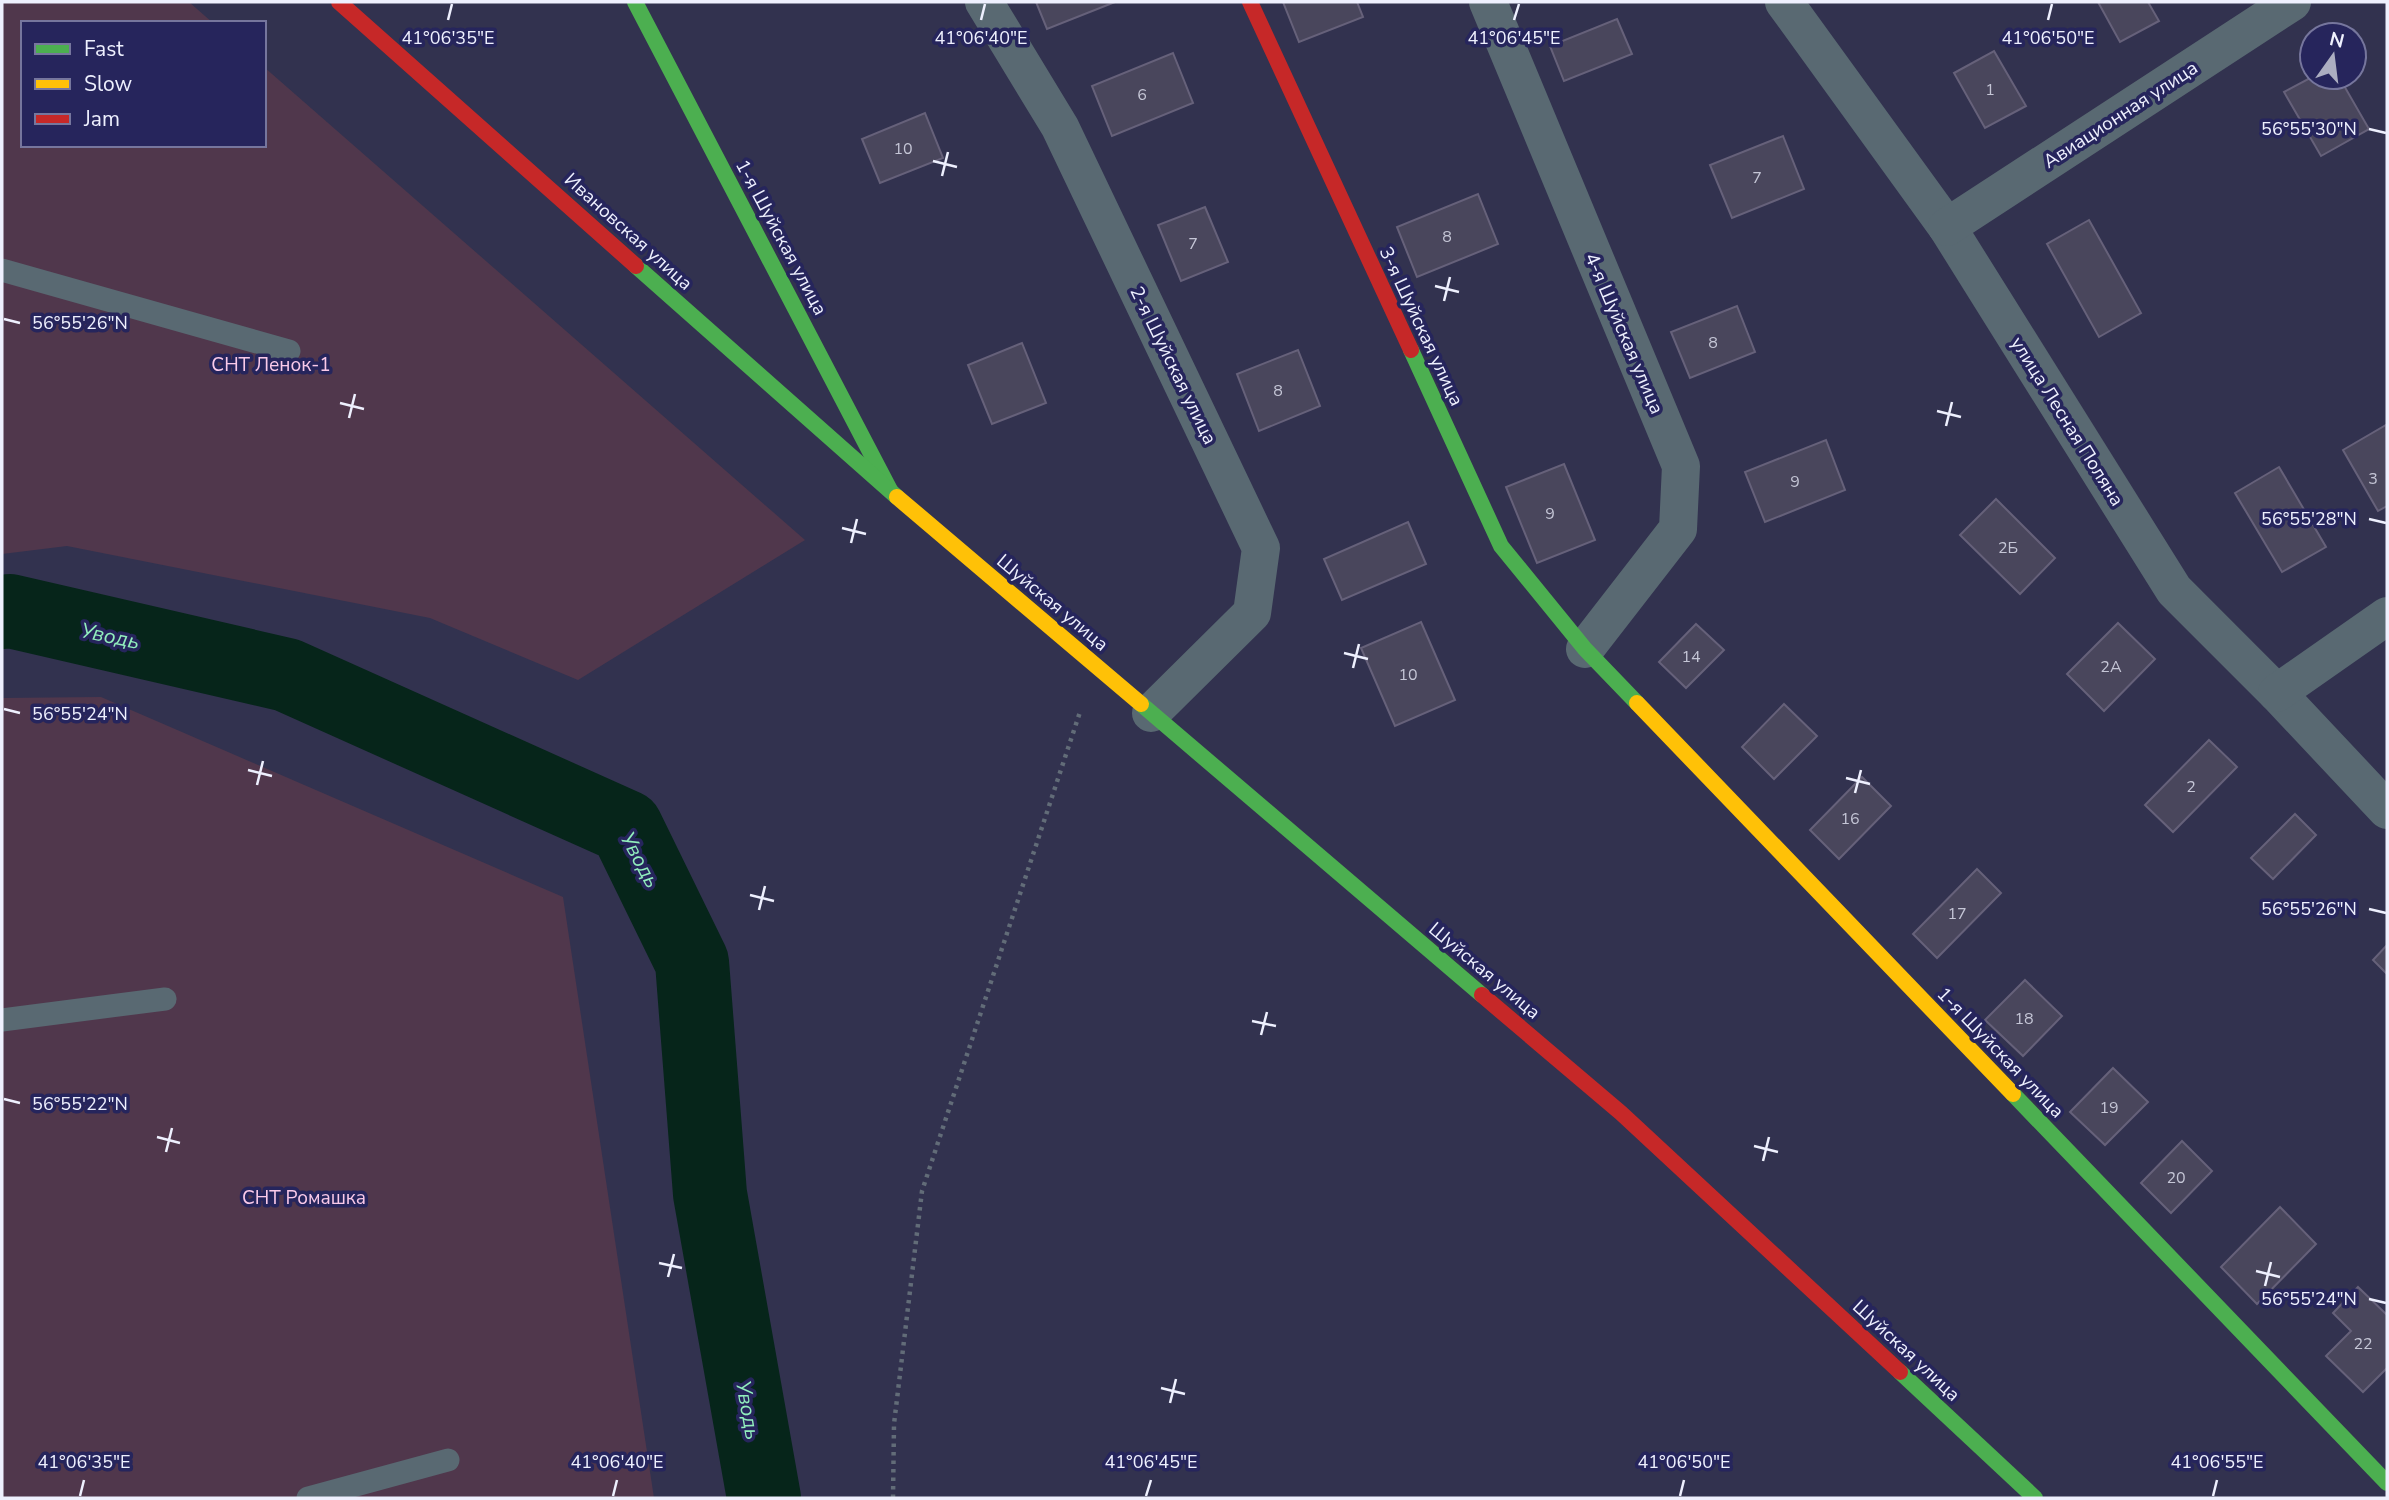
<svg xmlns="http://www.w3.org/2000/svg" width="2389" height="1500" viewBox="0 0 2389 1500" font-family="'Nunito Sans',sans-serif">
  <rect width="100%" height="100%" fill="#32324f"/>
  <g fill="#50374c">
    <path d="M2 2H189L213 23H23V145H264V67L805 540 578 680 430 618 67 546 2 554Z"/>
    <path d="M101 697 563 897 654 1498H2V698Z"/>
  </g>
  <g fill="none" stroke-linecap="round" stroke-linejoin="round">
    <path stroke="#06251a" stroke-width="74" d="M2 612 10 611 287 675 626 827 692 962 710 1194 764 1498"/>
  </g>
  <g fill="#49465c" stroke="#66617a" stroke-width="2">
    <path d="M1036 2H1115L1047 29Z"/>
    <path d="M1283 2H1357L1363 17 1299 42Z"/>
    <path d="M2098 2H2148L2159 21 2120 42Z"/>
    <path d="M1617 19 1632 54 1564 81 1550 46Z"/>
    <path d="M1994 51 2026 106 1985 128 1954 73Z"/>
    <path d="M1173 53 1193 103 1112 136 1092 86Z"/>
    <path d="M2312 77H2339L2369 129 2321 156 2284 92Z"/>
    <path d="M925 113 943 158 880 183 862 139Z"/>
    <path d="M1783 136 1804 189 1732 218 1710 165Z"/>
    <path d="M1478 194 1498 244 1417 277 1397 227Z"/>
    <path d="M1205 207 1228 262 1181 281 1158 225Z"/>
    <path d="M2089 220 2141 313 2099 337 2047 244Z"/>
    <path d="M1737 306 1755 352 1690 378 1671 332Z"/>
    <path d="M1022 343 1046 403 992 424 968 365Z"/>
    <path d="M1298 350 1320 406 1259 431 1237 374Z"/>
    <path d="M2386 425 2387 506 2378 511 2343 450Z"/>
    <path d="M1826 440 1845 490 1765 522 1745 472Z"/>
    <path d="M1564 464 1595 540 1537 563 1506 487Z"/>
    <path d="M2279 467 2326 547 2282 572 2235 493Z"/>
    <path d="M1996 499 2055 558 2020 594 1960 535Z"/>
    <path d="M1408 522 1426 564 1342 600 1324 559Z"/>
    <path d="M1421 622 1455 700 1395 726 1361 648Z"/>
    <path d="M2118 623 2155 659 2104 711 2067 674Z"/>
    <path d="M1696 624 1724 650 1686 688 1659 662Z"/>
    <path d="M1784 704 1817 736 1774 779 1742 747Z"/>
    <path d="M2209 740 2237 767 2173 832 2145 805Z"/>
    <path d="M1862 777 1891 806 1839 859 1810 830Z"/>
    <path d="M2295 814 2316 835 2273 879 2251 858Z"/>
    <path d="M1977 869 2001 893 1937 958 1913 934Z"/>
    <path d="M2387 945V974L2373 960Z"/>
    <path d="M2025 980 2062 1016 2023 1056 1985 1020Z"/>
    <path d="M2113 1068 2148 1102 2105 1145 2070 1112Z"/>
    <path d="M2182 1141 2212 1171 2171 1213 2141 1183Z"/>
    <path d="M2280 1207 2316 1244 2257 1304 2221 1267Z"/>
    <path d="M2358 1287 2387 1315V1368L2363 1392 2326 1356 2351 1331 2333 1313Z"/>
  </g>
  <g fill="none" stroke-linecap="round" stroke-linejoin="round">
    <path stroke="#626c78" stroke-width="4.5" stroke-dasharray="3.5 5" stroke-linecap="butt" d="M893 1498 894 1424 922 1191 1080 712"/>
    <g stroke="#596972" stroke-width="23">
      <path d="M2 270 289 351"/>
      <path d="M2 1020 165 999"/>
      <path d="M308 1498 448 1460"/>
    </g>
    <g stroke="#596972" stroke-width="38">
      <path d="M984 2 1060 127 1261 548 1252 613 1151 713"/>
      <path d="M1488 2 1681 466 1678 529 1585 649"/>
      <path d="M1784 2 1947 227 2174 590 2277 693 2387 810"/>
      <path d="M1947 227 2292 2"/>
      <path d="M2277 693 2387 616"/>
    </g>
    <g stroke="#4caf50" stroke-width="16">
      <path d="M635 2 890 490"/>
      <path d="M636 266 897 497"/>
      <path d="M1411 350 1501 546 1585 649 1637 703"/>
      <path d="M1141 704 1482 995"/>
      <path d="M2013 1094 2387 1483"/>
      <path d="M1900 1372 2035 1498"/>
    </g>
    <g stroke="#ffc107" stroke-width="16">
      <path d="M897 497 1141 704"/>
      <path d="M1637 703 2013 1094"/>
    </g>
    <g stroke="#c62828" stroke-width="16">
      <path d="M339 2 636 266"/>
      <path d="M1250 2 1411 350"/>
      <path d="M1482 995 1621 1113 1900 1372"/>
    </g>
  </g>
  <path fill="none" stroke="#eef0fe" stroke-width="2.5" d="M448 20 452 4M981 20 985 4M1514 20 1519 4M2048 20 2052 4M2369 129 2386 133M933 161 957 167M942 176 948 152M1435 286 1459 292M1444 301 1450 277M4 319 20 323M340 403 364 409M1937 411 1961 417M349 418 355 394M1946 426 1952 402M2369 519 2386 523M842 528 866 534M851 543 857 519M1344 653 1368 659M1353 668 1359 644M4 709 20 713M248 770 272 776M1846 778 1870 784M257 785 263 761M1855 793 1861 770M750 895 774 901M2369 909 2386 913M759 910 765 886M1252 1021 1276 1026M1261 1035 1267 1012M4 1099 20 1103M157 1137 180 1143M1754 1146 1778 1152M166 1152 172 1128M1763 1161 1769 1137M659 1263 682 1268M2256 1271 2280 1277M668 1277 674 1254M2265 1286 2271 1262M2369 1299 2386 1303M1161 1388 1185 1394M1170 1403 1176 1379M80 1496 84 1480M613 1496 617 1480M1146 1496 1151 1480M1680 1496 1684 1480M2213 1496 2217 1480"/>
  <g text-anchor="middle" stroke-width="7" stroke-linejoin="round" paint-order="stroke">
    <g font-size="16" fill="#c5c6d6">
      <text x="1990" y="95">1</text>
      <text x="1142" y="100">6</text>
      <text x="903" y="154">10</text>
      <text x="1757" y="183">7</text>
      <text x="1447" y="242">8</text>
      <text x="1193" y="249">7</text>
      <text x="1713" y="348">8</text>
      <text x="1278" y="396">8</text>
      <text x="2373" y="484">3</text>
      <text x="1795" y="487">9</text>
      <text x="1550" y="519">9</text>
      <text x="2008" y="553">2Б</text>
      <text x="1691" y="662">14</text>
      <text x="2111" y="672">2А</text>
      <text x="1408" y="680">10</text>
      <text x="2191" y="792">2</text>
      <text x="1850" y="824">16</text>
      <text x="1957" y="919">17</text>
      <text x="2024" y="1024">18</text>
      <text x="2109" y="1113">19</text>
      <text x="2176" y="1183">20</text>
      <text x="2363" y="1349">22</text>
    </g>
    <g font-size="19" fill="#eef0fe" stroke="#26255c">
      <text transform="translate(2120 114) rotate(-33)" y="7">Авиационная улица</text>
      <text transform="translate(629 231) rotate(42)" y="7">Ивановская улица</text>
      <text transform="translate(782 237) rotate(62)" y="7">1-я Шуйская улица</text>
      <text transform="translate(1422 326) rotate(65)" y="7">3-я Шуйская улица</text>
      <text transform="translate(1625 333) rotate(67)" y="7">4-я Шуйская улица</text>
      <text transform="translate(1174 365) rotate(64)" y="7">2-я Шуйская улица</text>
      <text transform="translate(2068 421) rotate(58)" y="7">улица Лесная Поляна</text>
      <text transform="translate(1053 602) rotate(40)" y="7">Шуйская улица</text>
      <text transform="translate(1485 970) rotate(40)" y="7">Шуйская улица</text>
      <text transform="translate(2001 1052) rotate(46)" y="7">1-я Шуйская улица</text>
      <text transform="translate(1907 1350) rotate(43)" y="7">Шуйская улица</text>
    </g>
    <g font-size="19" fill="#facae9" stroke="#26255c">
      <text x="271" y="371">СНТ Ленок-1</text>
      <text x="304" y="1204">СНТ Ромашка</text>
    </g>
    <g font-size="21" font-style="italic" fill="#92efbd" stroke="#26255c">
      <text transform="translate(110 636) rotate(12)" y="7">Уводь</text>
      <text transform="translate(640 860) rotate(62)" y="7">Уводь</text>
      <text transform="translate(748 1410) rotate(80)" y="7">Уводь</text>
    </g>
  </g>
  <g font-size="18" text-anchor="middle" fill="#eef0fe" stroke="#26255c" stroke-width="7" stroke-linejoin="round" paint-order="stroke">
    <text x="448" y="44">41°06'35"E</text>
    <text x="981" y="44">41°06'40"E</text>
    <text x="1514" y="44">41°06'45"E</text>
    <text x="2048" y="44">41°06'50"E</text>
    <text x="2309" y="135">56°55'30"N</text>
    <text x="80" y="329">56°55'26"N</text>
    <text x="2309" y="525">56°55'28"N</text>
    <text x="80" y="720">56°55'24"N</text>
    <text x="2309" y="915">56°55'26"N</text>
    <text x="80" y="1110">56°55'22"N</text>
    <text x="2309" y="1305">56°55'24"N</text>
    <text x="84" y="1468">41°06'35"E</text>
    <text x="617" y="1468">41°06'40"E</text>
    <text x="1151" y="1468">41°06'45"E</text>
    <text x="1684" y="1468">41°06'50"E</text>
    <text x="2217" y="1468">41°06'55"E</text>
  </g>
  <rect width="2389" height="1500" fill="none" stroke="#eef0fe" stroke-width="7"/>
  <rect x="21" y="21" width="245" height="126" fill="#26255c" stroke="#76769d" stroke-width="2"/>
  <rect x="35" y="44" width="35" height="10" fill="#4caf50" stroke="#76769d" stroke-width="2"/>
  <text x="84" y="56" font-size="21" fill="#eef0fe">Fast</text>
  <rect x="35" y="79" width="35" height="10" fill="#ffc107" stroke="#76769d" stroke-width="2"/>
  <text x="84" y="91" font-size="21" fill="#eef0fe">Slow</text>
  <rect x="35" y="114" width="35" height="10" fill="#c62828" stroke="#76769d" stroke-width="2"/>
  <text x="84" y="126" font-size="21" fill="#eef0fe">Jam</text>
  <g transform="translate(2333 56) rotate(14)"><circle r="33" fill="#26255c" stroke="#76769d" stroke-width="2"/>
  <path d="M0-5L12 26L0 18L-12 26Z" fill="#acaec1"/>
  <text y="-10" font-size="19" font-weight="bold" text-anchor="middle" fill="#eef0fe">N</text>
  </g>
</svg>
